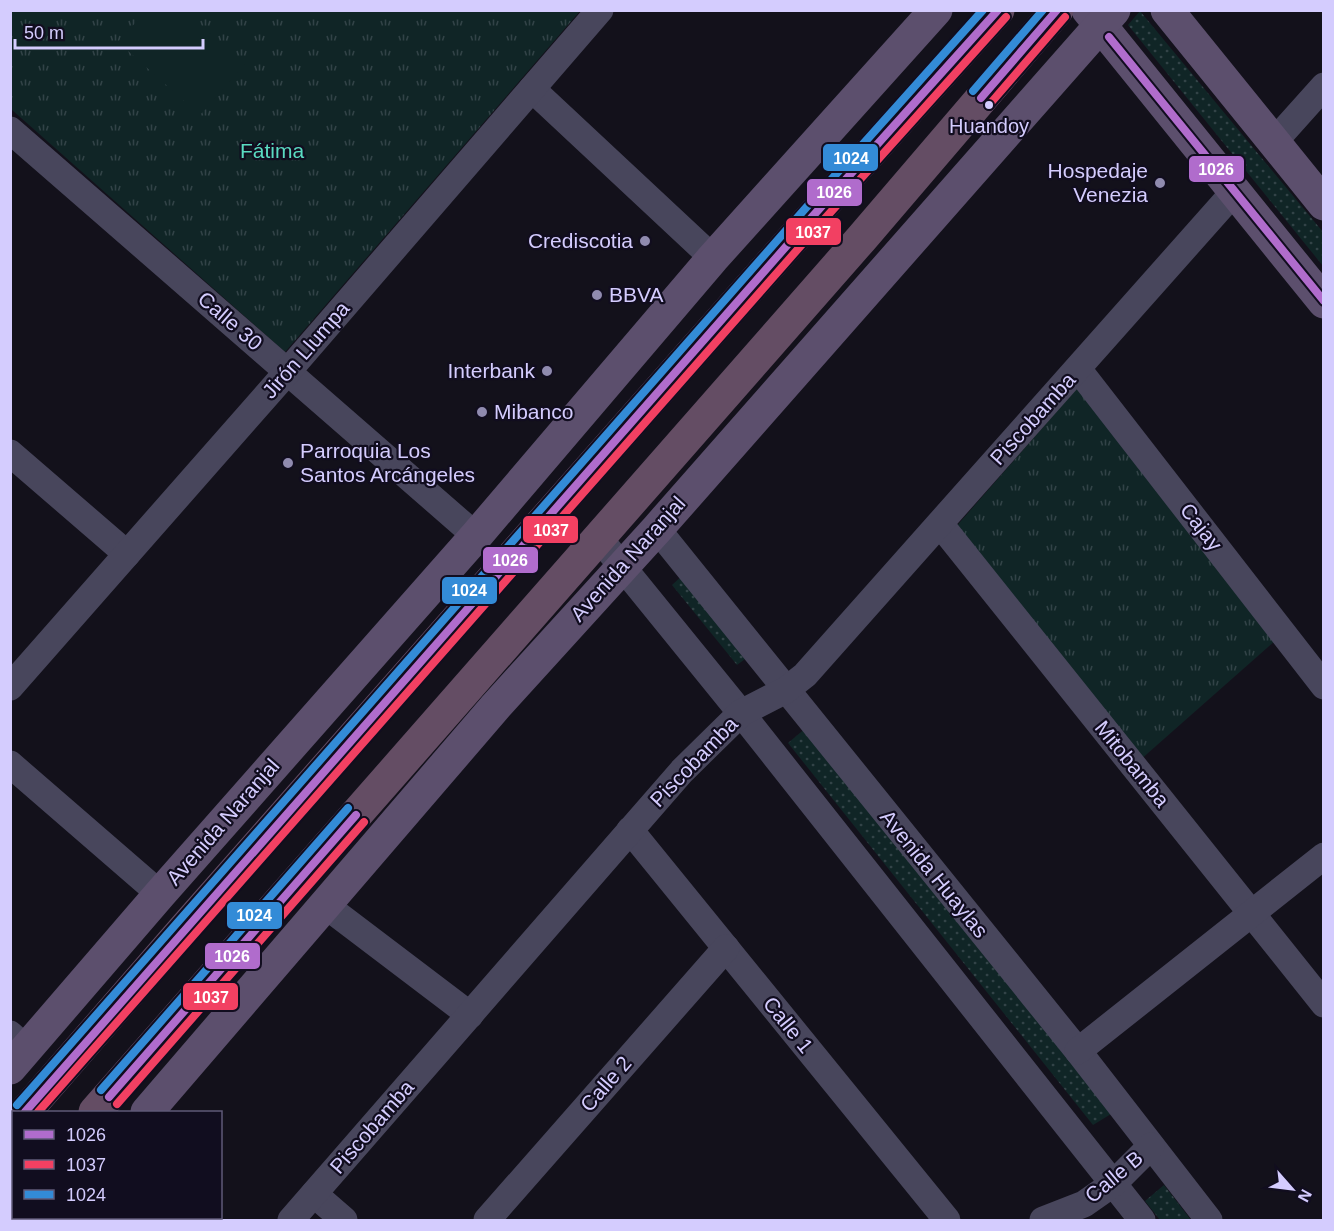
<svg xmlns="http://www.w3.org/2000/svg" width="1334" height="1231" viewBox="0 0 1334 1231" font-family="Helvetica,sans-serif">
  <defs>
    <pattern id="grass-dots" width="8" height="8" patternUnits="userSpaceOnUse" patternTransform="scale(1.5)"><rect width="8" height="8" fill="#102526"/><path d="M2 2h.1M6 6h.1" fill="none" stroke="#324347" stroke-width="1.8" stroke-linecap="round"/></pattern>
    <pattern id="park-tufts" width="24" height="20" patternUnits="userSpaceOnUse" patternTransform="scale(1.5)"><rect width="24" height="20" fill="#102526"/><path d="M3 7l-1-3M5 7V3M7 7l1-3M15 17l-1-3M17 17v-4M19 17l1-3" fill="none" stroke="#324347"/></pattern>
  </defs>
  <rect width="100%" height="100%" fill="#13111b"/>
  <g fill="url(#grass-dots)">
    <path d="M1140 11 1323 232V266L1128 25Z"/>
    <path d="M683 575 749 656 737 665 672 585Z"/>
    <path d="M807 727 1111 1114 1093 1125 788 743Z"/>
    <path d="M1164 1185 1191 1220H1160L1145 1201Z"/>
  </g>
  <g fill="url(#park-tufts)">
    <path d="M11 11H580L285 352 11 109Z"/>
    <path d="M1079 386 1276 640 1139 761 954 529Z"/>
  </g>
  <path fill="#102526" d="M146 11H185L245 64 200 115 118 42Z"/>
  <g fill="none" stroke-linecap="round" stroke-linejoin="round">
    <g stroke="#48465c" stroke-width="27">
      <path d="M532 89 713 258"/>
      <path d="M10 130 476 536"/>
      <path d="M1273 143 1324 86"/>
      <path d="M1078 369 1324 686"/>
      <path d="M10 453 127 554"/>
      <path d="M940 524 1324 1004"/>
      <path d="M657 529 1078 1051 1209 1220"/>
      <path d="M599 538 741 713 1142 1220"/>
      <path d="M10 687 288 371 600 10"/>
      <path d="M10 764 160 894"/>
      <path d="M630 830 947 1220"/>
      <path d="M325 905 470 1015"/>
      <path d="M10 1034 27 1049"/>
      <path d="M1078 1051 1324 856"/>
      <path d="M314 1194 344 1220"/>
      <path d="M109 1218 112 1220"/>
      <path d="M291 1220 682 771 741 713 786 690 805 675 1235 191"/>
      <path d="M487 1220 726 948"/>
      <path d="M1043 1220 1084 1204 1114 1183 1151 1146"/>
    </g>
    <g stroke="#5c4f6d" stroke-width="33">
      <path d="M1088 10 1324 302"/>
      <path d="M1167 10 1324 204"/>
      <path d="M10 1068 160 894 476 536 713 258 936 10"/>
      <path d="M147 1112 496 706 657 529 1114 10"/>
      <path d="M54 1220 57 1218"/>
    </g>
    <g stroke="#644d64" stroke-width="33">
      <path d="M25 1112 184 929 812 217 998 10"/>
      <path d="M95 1112 862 238 1057 10"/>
      <path d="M10 1209 14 1206"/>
    </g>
    <defs>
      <g id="bus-1">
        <path d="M1109 37 1324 301"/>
        <path d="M981 98 1057 10"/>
        <path d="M109 1097 356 815"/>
        <path d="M25 1112 812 217 998 10"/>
      </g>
      <g id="bus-2">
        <path d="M989 105 1065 17"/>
        <path d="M117 1104 364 822"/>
        <path d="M38 1112 820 224 1006 17"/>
      </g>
      <g id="bus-3">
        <path d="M973 91 1043 10"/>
        <path d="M101 1090 348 808"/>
        <path d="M17 1105 804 210 983 10"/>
      </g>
    </defs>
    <use href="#bus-1" stroke="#110d1f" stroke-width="12"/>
    <use href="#bus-2" stroke="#110d1f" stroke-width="12"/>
    <use href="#bus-3" stroke="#110d1f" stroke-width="12"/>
    <use href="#bus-1" stroke="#b06ccc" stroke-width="8"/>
    <use href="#bus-2" stroke="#f24062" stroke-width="8"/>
    <use href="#bus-3" stroke="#338bd7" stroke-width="8"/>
  </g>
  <circle fill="#d4ccfe" stroke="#110d1f" stroke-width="2" cx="989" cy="105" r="5"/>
  <g fill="#908baf" stroke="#110d1f" stroke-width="2">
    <circle cx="1160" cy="183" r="6"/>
    <circle cx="645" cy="241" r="6"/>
    <circle cx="597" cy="295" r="6"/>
    <circle cx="547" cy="371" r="6"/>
    <circle cx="482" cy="412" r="6"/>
    <circle cx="288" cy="463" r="6"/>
  </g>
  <g text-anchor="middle" stroke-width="4.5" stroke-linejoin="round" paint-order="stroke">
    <g font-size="20" fill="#d4ccfe" stroke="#110d1f">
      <text x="989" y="133">Huandoy</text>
    </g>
    <g font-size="21" fill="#5adbc2" stroke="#110d1f">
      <text x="272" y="158">Fátima</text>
    </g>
    <g font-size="21" fill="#d4ccfe" stroke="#110d1f" text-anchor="end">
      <text x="1148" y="178">Hospedaje<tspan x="1148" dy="24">Venezia</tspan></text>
      <text x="633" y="248">Crediscotia</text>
      <text x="609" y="302" text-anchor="start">BBVA</text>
      <text x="535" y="378">Interbank</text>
      <text x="494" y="419" text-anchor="start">Mibanco</text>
      <text x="300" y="458" text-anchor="start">Parroquia Los<tspan x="300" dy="24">Santos Arcángeles</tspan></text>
    </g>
    <g font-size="21" fill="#d4ccfe" stroke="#110d1f">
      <text transform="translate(230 321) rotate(41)" y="7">Calle 30</text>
      <text transform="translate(306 350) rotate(-49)" y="7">Jirón Llumpa</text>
      <text transform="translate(1033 419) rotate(-48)" y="7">Piscobamba</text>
      <text transform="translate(1201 527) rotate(52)" y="7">Cajay</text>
      <text transform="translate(628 559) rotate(-48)" y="7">Avenida Naranjal</text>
      <text transform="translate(694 762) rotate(-46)" y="7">Piscobamba</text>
      <text transform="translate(1132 764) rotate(51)" y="7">Mitobamba</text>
      <text transform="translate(223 822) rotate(-49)" y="7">Avenida Naranjal</text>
      <text transform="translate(934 874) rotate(51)" y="7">Avenida Huaylas</text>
      <text transform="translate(788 1025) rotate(51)" y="7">Calle 1</text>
      <text transform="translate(606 1084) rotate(-49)" y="7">Calle 2</text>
      <text transform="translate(372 1127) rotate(-49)" y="7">Piscobamba</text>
      <text transform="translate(1114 1177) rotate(-40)" y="7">Calle B</text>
    </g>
  </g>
  <g stroke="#110d1f" stroke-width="2">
    <rect x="822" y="143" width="57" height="29" rx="6" fill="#338bd7"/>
    <rect x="1188" y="155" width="57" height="28" rx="6" fill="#b06ccc"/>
    <rect x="806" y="178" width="57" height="29" rx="6" fill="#b06ccc"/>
    <rect x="785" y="217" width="57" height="29" rx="6" fill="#f24062"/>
    <rect x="522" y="515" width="57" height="29" rx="6" fill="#f24062"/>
    <rect x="482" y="546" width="57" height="28" rx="6" fill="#b06ccc"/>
    <rect x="441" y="576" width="57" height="29" rx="6" fill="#338bd7"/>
    <rect x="226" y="901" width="57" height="29" rx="6" fill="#338bd7"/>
    <rect x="204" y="942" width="57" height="28" rx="6" fill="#b06ccc"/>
    <rect x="182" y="982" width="57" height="29" rx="6" fill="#f24062"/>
  </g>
  <g font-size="16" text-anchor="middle" font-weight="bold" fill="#fff">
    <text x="851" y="164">1024</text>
    <text x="1216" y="175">1026</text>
    <text x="834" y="198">1026</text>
    <text x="813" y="238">1037</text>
    <text x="551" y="536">1037</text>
    <text x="510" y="566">1026</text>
    <text x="469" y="596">1024</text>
    <text x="254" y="921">1024</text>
    <text x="232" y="962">1026</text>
    <text x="211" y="1003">1037</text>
  </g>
  <rect width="1334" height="1231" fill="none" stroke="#d4ccfe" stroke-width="24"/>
  <rect x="12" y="1111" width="210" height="108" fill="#110d1f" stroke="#5f5978" stroke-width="1.5"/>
  <rect x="24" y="1130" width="30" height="9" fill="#b06ccc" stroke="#5f5978" stroke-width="1.5"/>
  <text x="66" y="1141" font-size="18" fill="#d4ccfe">1026</text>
  <rect x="24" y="1160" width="30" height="9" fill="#f24062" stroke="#5f5978" stroke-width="1.5"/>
  <text x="66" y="1171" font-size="18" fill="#d4ccfe">1037</text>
  <rect x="24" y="1190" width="30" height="9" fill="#338bd7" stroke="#5f5978" stroke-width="1.5"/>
  <text x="66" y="1201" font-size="18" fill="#d4ccfe">1024</text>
  <g transform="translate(1292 1189) rotate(118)" stroke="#110d1f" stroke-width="4.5" paint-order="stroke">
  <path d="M0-4.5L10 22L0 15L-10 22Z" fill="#d4ccfe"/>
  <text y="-9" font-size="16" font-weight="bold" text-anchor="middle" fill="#d4ccfe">N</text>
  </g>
  <path d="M15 39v9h188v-9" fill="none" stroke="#d4ccfe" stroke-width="3"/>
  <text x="24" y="39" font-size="18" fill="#d4ccfe" stroke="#110d1f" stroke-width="4.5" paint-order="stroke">50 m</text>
</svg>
